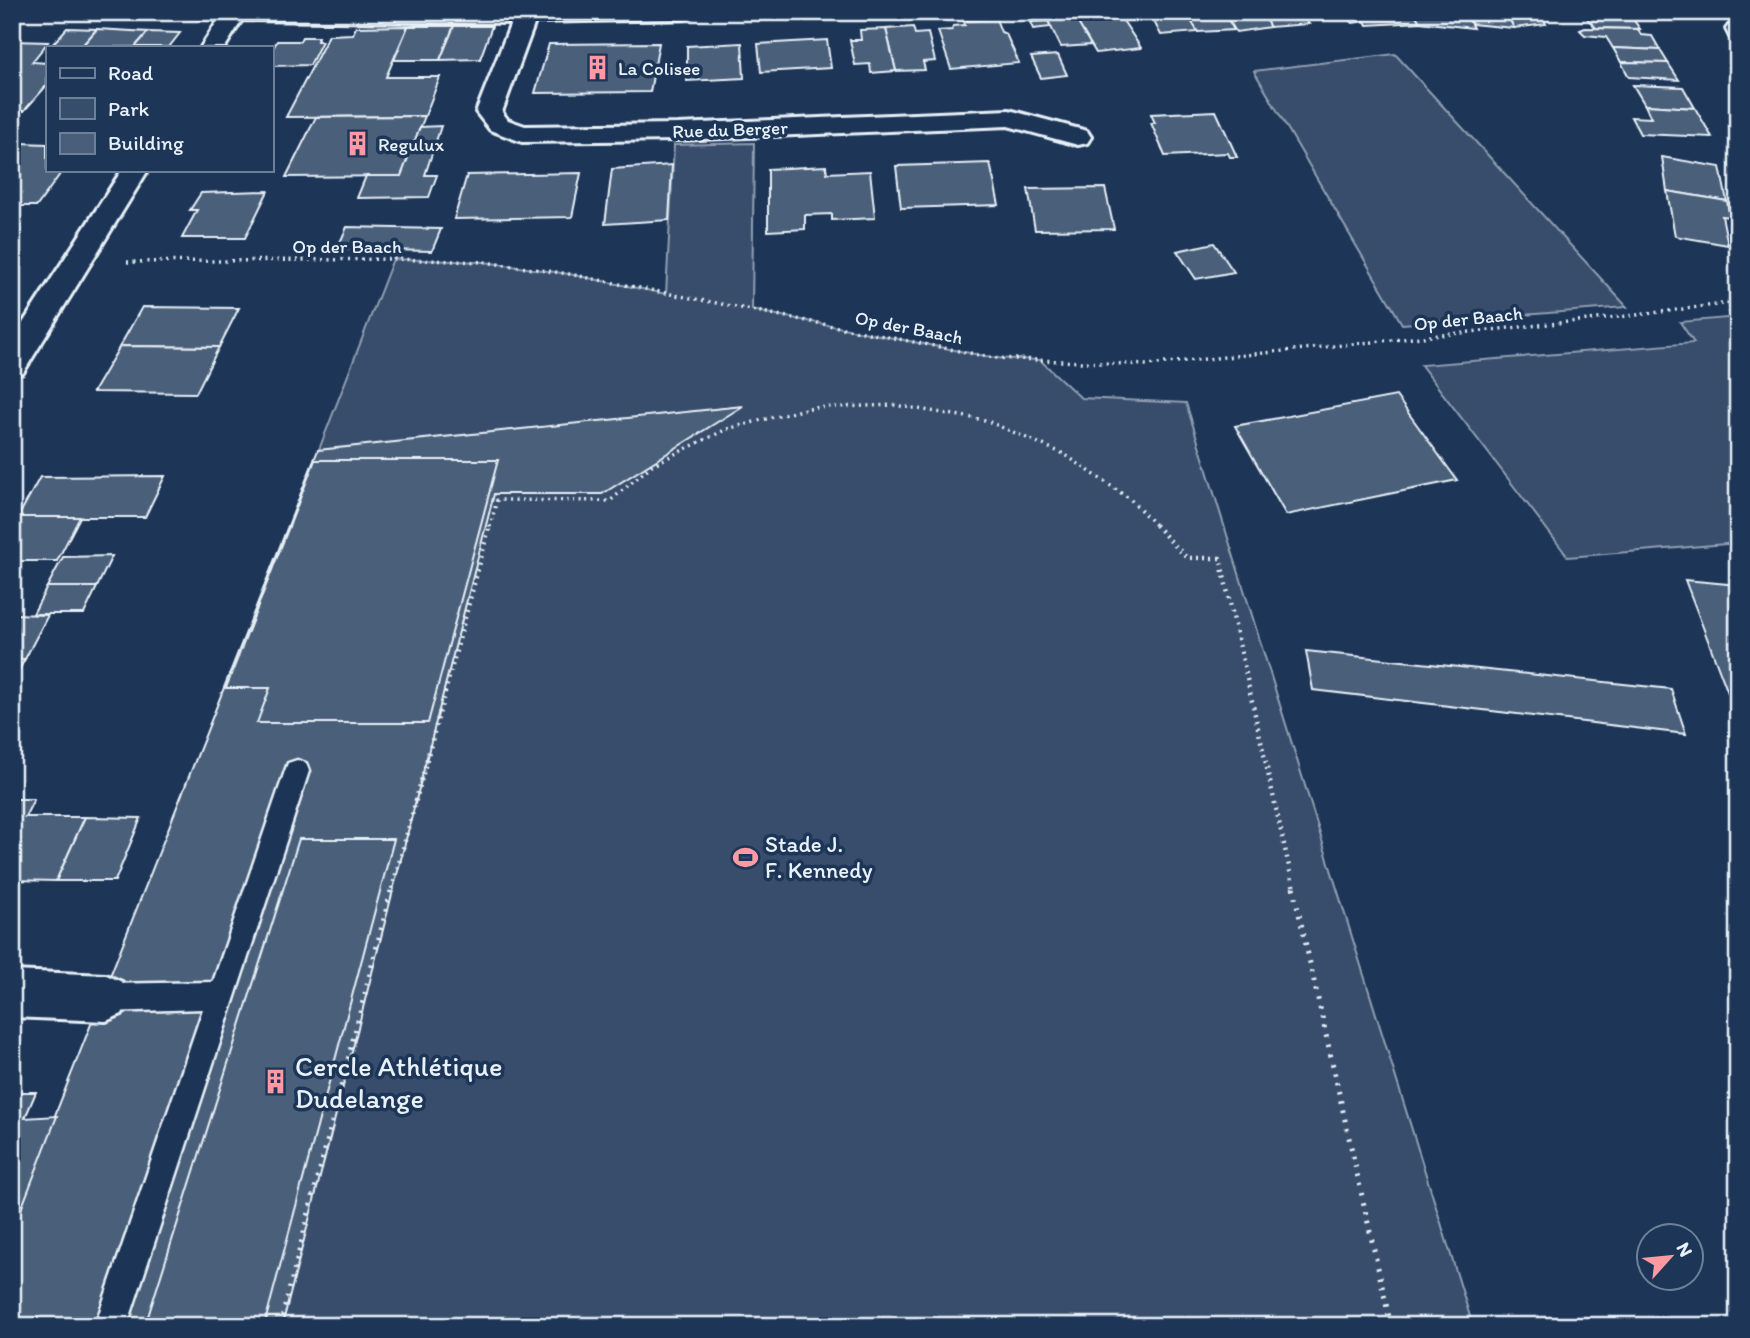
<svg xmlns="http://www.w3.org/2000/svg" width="1750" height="1338" viewBox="0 0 1750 1338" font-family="Itim,sans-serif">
  <rect width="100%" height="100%" fill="#1d3557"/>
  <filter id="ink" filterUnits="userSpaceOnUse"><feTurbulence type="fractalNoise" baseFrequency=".0143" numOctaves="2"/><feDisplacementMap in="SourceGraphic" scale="14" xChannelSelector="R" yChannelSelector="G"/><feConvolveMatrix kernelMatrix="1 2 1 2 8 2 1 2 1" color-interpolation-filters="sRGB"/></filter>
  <g filter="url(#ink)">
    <g fill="#374d6c" stroke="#909fb2" stroke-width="2">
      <path d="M1395 54 1627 307 1402 324 1254 71Z"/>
      <path d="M754 143 752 310 995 358 1040 360 1081 398 1186 403 1473 1326H12L106 998 393 259 484 262 569 274 666 294 674 145Z"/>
      <path d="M1738 317V543L1568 557 1421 365 1694 343 1680 322Z"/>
    </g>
    <g fill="#495e7a" stroke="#e8f1f8" stroke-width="2">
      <path d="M1026 12H1072L1091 45 1061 47 1048 21 1030 22Z"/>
      <path d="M1149 12H1186L1198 32 1161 35Z"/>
      <path d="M1186 12H1224L1234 30 1198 32Z"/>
      <path d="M1224 12H1261L1270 27 1236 32Z"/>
      <path d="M1261 12H1300L1309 24 1270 27Z"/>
      <path d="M1337 12H1414L1420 22 1367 25 1365 21 1353 23Z"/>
      <path d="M1414 12H1465L1473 28 1420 22Z"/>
      <path d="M1465 12H1506L1514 28 1472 24Z"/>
      <path d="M1506 12H1540L1546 24 1514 28Z"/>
      <path d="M1586 12H1638L1641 17 1633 19 1640 29 1596 28 1586 17H1589Z"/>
      <path d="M1120 16 1141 48 1096 53 1078 23 1095 21 1093 18Z"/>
      <path d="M996 19 1001 32 1006 34 1019 63 951 69 938 31 952 30 953 26 965 25 964 21Z"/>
      <path d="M1048 21 1051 27 1033 29 1030 22Z"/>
      <path d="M408 26H454L440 60H394Z"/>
      <path d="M408 26 386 77H440L425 116 286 117 329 35 353 34 356 27Z"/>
      <path d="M454 26H492L480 59 440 60Z"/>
      <path d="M913 27 915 34 928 33 935 61 923 62 925 70 896 71 886 29Z"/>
      <path d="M67 28 97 29 81 47H50Z"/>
      <path d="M1585 28 1638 29 1641 35 1652 36 1660 50 1613 48 1606 37 1585 35 1580 30Z"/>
      <path d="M97 29 148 32 135 47H81Z"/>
      <path d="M886 29 896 71 871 73 870 64 855 65 850 40H861L860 30Z"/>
      <path d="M148 32 180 33 169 47H135Z"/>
      <path d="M302 37H318L317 41H322L310 65 271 66V52L277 41H300Z"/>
      <path d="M827 40 831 68 761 72 758 44Z"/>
      <path d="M12 41 48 42 32 62 47 63V85L24 111H12Z"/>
      <path d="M659 43 650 92 535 93 549 44Z"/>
      <path d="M742 43 744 78 687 81V46Z"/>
      <path d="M1613 48 1660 50 1668 63 1621 62Z"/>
      <path d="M1058 55 1067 75 1041 78 1031 57Z"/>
      <path d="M1621 62 1668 63 1679 80 1629 77Z"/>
      <path d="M1633 85 1683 87 1695 108 1645 105Z"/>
      <path d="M1645 105 1695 108 1712 137 1640 134 1631 117 1651 118Z"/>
      <path d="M1216 111 1237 157H1230L1228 153 1165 156 1151 123H1155L1151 114Z"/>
      <path d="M425 116 401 176 286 177 316 117Z"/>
      <path d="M441 126 425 175H437L429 197 357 198 366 176H401L420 127Z"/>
      <path d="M20 143 47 144V170H63L37 206H12V154Z"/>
      <path d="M1662 157 1720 167 1727 201 1667 191Z"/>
      <path d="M990 163 999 205 901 208 896 166Z"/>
      <path d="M672 165 669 220 605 224 612 169Z"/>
      <path d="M826 166 827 173 870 171 875 218 832 220V214L805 215V229L768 231V169Z"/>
      <path d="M581 173 572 217 454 219 467 175Z"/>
      <path d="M1105 188 1114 229 1035 230 1028 189Z"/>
      <path d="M268 191 245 238H182L197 210H190L201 193Z"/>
      <path d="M1667 191 1727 201 1730 217 1722 216 1728 245 1675 236Z"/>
      <path d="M347 227 441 229 432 251 337 249Z"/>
      <path d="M1214 243 1234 272 1196 279 1177 251Z"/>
      <path d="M142 307 239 308 219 347 120 346Z"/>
      <path d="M120 346 219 347 196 393 93 392Z"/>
      <path d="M1396 396 1457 480 1286 515 1235 426Z"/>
      <path d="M743 406 602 494H494L282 1326H12V1224L318 450Z"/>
      <path d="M315 460H498L428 723H257L270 688H226Z"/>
      <path d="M165 476 145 517H18L40 477Z"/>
      <path d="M18 517H80L57 561H12V526Z"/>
      <path d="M112 556 97 587H47L63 557Z"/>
      <path d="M1685 580 1738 585V719Z"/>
      <path d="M47 587H97L84 614H33Z"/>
      <path d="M12 614 48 615 25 659H12Z"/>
      <path d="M1306 651 1671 689 1686 734 1313 690Z"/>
      <path d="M12 659H25L12 683Z"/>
      <path d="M12 799H34L25 817H85L56 881 12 880Z"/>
      <path d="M85 817 141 818 115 881H56Z"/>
      <path d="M299 839H394L264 1326H145Z"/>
      <path d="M12 1092H36L25 1118 57 1116 20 1212H12Z"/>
    </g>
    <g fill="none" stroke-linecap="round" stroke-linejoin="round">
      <defs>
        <path id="lane" d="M297 760 306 763 309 771 127 1326H95L203 1009 106 1012 96 1008 92 998 96 988 106 984 213 982 285 771 288 763Z"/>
        <g id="street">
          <path d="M184 12H694L691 17 683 19 535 22 502 112 508 120 525 126 678 124 1009 110 1087 131 1091 137 1087 143 1078 145 1008 126 678 140 522 142 490 130 476 112 511 23 242 20 225 47H201L219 19 187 17Z"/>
          <path d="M1738 22V39L1730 37 1726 29 1730 24Z"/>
          <path d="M122 170H148L23 373 12 376V340Z"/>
          <path d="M12 971 106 975 122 982 129 998 122 1014 106 1021 12 1017Z"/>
        </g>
      </defs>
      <use href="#lane" stroke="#e8f1f8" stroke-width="5"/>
      <use href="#street" stroke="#e8f1f8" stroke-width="6"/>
      <g stroke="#e8f1f8" stroke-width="3.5" stroke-dasharray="2 4.5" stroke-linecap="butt">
        <path d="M127 262 393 259 484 262 569 274 995 358 1147 365 1637 315 1738 302"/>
        <path d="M490 527 497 500 610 501 652 465 727 429 809 408 894 405 985 420 1064 454 1130 499 1157 527"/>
      </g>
      <g stroke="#e8f1f8" stroke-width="4.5" stroke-dasharray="2 5" stroke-linecap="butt">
        <path d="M1155 525 1187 558H1220L1294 889"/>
        <path d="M392 889 490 525"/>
      </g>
      <g stroke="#e8f1f8" stroke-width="5" stroke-dasharray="2.5 7" stroke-linecap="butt">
        <path d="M1293 887 1391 1326"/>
        <path d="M280 1326 392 887"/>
      </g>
      <use href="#lane" fill="#1d3557" fill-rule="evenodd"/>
      <use href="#street" fill="#1d3557" fill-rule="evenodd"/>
    </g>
  </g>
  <defs>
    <symbol id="building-bare" viewBox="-9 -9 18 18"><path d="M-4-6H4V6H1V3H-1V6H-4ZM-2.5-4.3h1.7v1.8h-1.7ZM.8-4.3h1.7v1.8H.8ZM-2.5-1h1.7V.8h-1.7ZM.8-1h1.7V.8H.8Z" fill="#ff9aa2" stroke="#1d3557" stroke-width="2.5" paint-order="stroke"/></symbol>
    <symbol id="stadium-bare" viewBox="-9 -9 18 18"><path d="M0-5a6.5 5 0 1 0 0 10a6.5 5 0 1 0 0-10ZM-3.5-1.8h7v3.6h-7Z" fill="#ff9aa2" stroke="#1d3557" stroke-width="2.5" paint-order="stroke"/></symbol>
  </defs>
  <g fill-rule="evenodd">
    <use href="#building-bare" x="580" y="50" width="35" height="35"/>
    <use href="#building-bare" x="340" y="126" width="35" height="35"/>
    <use href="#stadium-bare" x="728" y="840" width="35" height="35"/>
    <use href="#building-bare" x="258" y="1064" width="35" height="35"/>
  </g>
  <g text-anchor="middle" stroke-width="7" stroke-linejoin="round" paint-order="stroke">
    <g font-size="19" fill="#e8f1f8" stroke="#1d3557" text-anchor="start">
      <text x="618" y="75">La Colisee</text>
      <text x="378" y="151">Regulux</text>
    </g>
    <g font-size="19" fill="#e8f1f8" stroke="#1d3557">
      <text transform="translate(730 129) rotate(-2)" y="7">Rue du Berger</text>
      <text x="347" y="253">Op der Baach</text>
      <text transform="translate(1468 318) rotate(-6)" y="7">Op der Baach</text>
      <text transform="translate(909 327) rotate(11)" y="7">Op der Baach</text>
    </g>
    <g font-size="23" fill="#e8f1f8" stroke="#1d3557" text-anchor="start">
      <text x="765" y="852">Stade J.<tspan x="765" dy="26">F. Kennedy</tspan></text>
    </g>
    <g font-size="28" fill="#e8f1f8" stroke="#1d3557" text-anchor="start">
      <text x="295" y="1076">Cercle Athlétique<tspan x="295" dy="32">Dudelange</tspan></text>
    </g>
  </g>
  <rect width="1750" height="1338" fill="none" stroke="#1d3557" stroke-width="42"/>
  <rect x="21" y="21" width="1708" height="1296" fill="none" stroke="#e8f1f8" stroke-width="2.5" filter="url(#ink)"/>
  <rect x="46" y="46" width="228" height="126" fill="#1d3557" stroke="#6e8097" stroke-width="2"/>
  <rect x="60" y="68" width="35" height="10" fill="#1d3557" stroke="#6e8097" stroke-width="2"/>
  <text x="108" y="80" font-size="21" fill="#e8f1f8">Road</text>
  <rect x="60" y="98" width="35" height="21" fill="#374d6c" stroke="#6e8097" stroke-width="2"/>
  <text x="108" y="116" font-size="21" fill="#e8f1f8">Park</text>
  <rect x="60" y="133" width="35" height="21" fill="#495e7a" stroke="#6e8097" stroke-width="2"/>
  <text x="108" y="150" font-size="21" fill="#e8f1f8">Building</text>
  <g transform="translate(1670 1257) rotate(63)"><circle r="33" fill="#1d3557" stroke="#6e8097" stroke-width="2"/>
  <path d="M0-5L12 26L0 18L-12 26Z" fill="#ff9aa2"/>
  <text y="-10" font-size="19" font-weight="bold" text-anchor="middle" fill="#e8f1f8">N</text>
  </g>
</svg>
